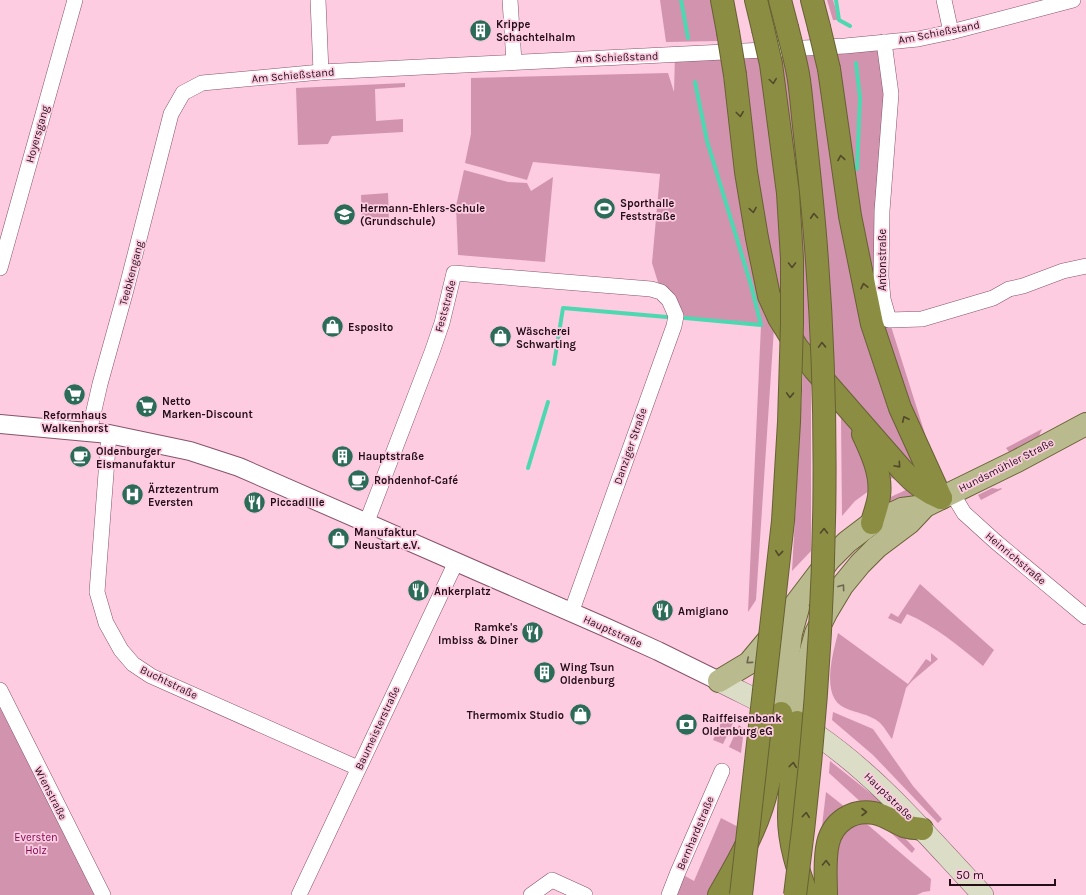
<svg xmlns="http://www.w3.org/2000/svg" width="1086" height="895" viewBox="0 0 1086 895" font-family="Karla,sans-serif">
  <rect width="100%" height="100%" fill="#fdcce0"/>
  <g fill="#d293af">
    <path d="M660 0H711L718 41 666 42Z"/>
    <path d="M827 0H833L839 20H833Z"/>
    <path d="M884 42V183L889 320 932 456H935L873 488 855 501 842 516 841 418 811 379V551L792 571 803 373 774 328 756 600 748 612 761 325 685 318 676 316 661 292 652 263 660 174 533 162 527 180 465 163 471 134V78L668 73 674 92 675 55Z"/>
    <path d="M405 83V87L375 89 376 121 403 119V132L332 136 328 144 298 145 296 88Z"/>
    <path d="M464 170 508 182 527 183 531 191 553 177 545 262 458 255 456 206Z"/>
    <path d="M388 193 389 221 362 222 361 195Z"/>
    <path d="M1042 429 1039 436 1009 452 1006 448Z"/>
    <path d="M992 488 998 489 1001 488 1002 489 981 500 978 495Z"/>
    <path d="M908 489 915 498 882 511 884 500Z"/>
    <path d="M920 584 994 650 983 666C959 646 935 626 907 614L901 624 888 618 891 613 898 617Z"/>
    <path d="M838 633 908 684 926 659 931 662V653L938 659 912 681 906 688 892 739C888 734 884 726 879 722 869 714 856 713 845 708 820 697 833 653 838 633Z"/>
    <path d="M0 692 103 895H0Z"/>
    <path d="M833 712 873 729 913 786 942 819 938 823 873 755 832 720Z"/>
    <path d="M725 714 733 721V723L723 744 713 740Z"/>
    <path d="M739 725 744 729 741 753 729 747Z"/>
    <path d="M830 761 889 808 864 805 829 773Z"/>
    <path d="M826 792 845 807 820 843Z"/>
    <path d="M721 818 746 831 719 895H669L678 872 694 881Z"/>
    <path d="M861 819 931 879 930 891 923 892 917 895H833L836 840Z"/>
    <path d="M881 823C895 829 905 837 915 849L912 853Z"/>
  </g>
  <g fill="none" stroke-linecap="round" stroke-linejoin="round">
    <g stroke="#4dd8b2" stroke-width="4">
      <path d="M681 0 688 38"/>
      <path d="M836 0 839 20 850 26"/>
      <path d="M856 63 860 98 857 169"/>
      <path d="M685 318 761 325 751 285 707 141 695 82"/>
      <path d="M554 364 563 308 667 317"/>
      <path d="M528 468 548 402"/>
    </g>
    <defs>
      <g id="minor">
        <path d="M318 0 321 72"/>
        <path d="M510 0 514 62"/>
        <path d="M944 0 951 32"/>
        <path d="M884 42 891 94 882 211 881 277 883 299 889 320 922 319 993 298 1009 289 1023 286 1063 271 1086 266"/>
        <path d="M0 268 75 0"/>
        <path d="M89 432 100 384 126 290 171 114 183 93 202 83 321 72 845 46 918 39 951 32 1073 0"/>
        <path d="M109 434 97 592 106 623 121 650 133 664 151 676 358 768"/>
        <path d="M952 493 964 513 996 542 1086 617"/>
        <path d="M366 524 432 352 442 323 454 273 651 289 661 292 669 300 676 316 674 326 571 613"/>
        <path d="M0 690 103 895"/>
        <path d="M299 895 456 562"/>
        <path d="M531 895 552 880 585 895"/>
        <path d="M669 895 678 872 722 771"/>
      </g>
      <path id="tertiary" d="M0 424 109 434 190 451 239 467 605 627 658 651 719 681"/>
      <path id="secondary" d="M719 681C752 698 787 713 817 735 881 779 930 839 983 895"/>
      <g id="primary">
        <path d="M719 681 749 663 769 639 829 560 847 542 872 523 902 509 925 506"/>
        <path d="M781 713 791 633 798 608"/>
        <path d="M797 722 804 676 816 633 827 611 842 586 860 564 877 547 909 523 925 506 1017 461 1086 424"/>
      </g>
      <g id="motorway">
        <path d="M722 0 728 32"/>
        <path d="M756 0 763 29"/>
        <path d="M780 0 787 27"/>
        <path d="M812 0 819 27"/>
        <path d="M829 69 850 216 872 324 900 408 941 498"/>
        <path d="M735 75 746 172 757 238 769 296 779 318 797 347 814 369 903 471C914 483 926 492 941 498"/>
        <path d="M863 434C872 453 882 475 879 496 878 505 874 514 872 523"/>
        <path d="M797 722C794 753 789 785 789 817 789 844 798 870 807 895"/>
        <path d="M719 895C735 867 752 838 762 807 772 777 775 744 781 713"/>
        <path d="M826 895C826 878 824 860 828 843 833 822 852 809 874 813 885 815 894 822 904 826 910 828 917 828 922 829"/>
      </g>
    </defs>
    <use href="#minor" stroke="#87536b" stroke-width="16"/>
    <use href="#tertiary" stroke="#87536b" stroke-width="20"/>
    <use href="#secondary" stroke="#87536b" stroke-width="22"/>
    <use href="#primary" stroke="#676133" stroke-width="24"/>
    <use href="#motorway" stroke="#676133" stroke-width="24"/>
    <use href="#minor" stroke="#fff" stroke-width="15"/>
    <use href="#tertiary" stroke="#fff" stroke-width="18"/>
    <use href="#secondary" stroke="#dcddc6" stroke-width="21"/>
    <use href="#primary" stroke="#b9bb8e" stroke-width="22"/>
    <use href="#motorway" stroke="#8b8e42" stroke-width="22"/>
    <defs>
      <g id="motorway-bridge">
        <path d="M787 27C791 43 795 58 798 74 801 91 802 109 804 126 809 171 814 216 817 261 833 473 823 685 795 895"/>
        <path d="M819 27 829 69"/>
        <path d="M728 32 735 75"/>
        <path d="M741 895 783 521 789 422 792 324V259L788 193 771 64 763 29"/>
      </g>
    </defs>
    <use href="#motorway-bridge" stroke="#676133" stroke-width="24" stroke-linecap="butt"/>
    <use href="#motorway-bridge" stroke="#8b8e42" stroke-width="22"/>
  </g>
  <defs><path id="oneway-chevron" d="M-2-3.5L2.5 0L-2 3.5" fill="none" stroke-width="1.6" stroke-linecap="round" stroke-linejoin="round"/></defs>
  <g stroke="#52482b">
    <use href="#oneway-chevron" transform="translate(773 81) rotate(82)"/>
    <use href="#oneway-chevron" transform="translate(740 114) rotate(83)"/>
    <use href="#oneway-chevron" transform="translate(841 158) rotate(-99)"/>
    <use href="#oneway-chevron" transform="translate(753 210) rotate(81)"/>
    <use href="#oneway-chevron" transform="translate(814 216) rotate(-94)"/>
    <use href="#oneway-chevron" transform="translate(792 265) rotate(90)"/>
    <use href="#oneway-chevron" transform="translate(864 286) rotate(-102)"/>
    <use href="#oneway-chevron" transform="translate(822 345) rotate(-92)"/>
    <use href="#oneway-chevron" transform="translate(790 395) rotate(92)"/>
    <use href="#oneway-chevron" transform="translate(905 419) rotate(-115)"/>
    <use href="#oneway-chevron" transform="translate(898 465) rotate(49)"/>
    <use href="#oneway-chevron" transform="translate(824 531) rotate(-89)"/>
    <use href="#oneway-chevron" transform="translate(779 553) rotate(96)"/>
    <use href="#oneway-chevron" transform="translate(793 765) rotate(-83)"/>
    <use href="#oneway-chevron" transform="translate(864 812)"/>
    <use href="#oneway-chevron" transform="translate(806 815) rotate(-84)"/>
    <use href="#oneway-chevron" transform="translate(826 863) rotate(-89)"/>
  </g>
  <g stroke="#6e6453">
    <use href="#oneway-chevron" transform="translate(842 587) rotate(-54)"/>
    <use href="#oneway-chevron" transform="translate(749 661) rotate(139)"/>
  </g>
  <defs>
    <symbol id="building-disc" viewBox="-11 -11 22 22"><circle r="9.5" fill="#2b6b58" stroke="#fdcce0"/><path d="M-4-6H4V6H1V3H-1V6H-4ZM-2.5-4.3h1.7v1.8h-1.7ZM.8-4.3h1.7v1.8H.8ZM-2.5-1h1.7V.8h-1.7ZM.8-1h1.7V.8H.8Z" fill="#fff"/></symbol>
    <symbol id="stadium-disc" viewBox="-11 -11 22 22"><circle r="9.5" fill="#2b6b58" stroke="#fdcce0"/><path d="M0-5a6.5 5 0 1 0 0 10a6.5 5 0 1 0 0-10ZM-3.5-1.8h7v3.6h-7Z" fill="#fff"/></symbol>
    <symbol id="school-disc" viewBox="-11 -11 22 22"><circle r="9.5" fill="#2b6b58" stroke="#fdcce0"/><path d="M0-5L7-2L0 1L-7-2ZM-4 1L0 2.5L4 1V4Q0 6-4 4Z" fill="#fff"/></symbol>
    <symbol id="shop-disc" viewBox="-11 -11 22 22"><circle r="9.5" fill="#2b6b58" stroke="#fdcce0"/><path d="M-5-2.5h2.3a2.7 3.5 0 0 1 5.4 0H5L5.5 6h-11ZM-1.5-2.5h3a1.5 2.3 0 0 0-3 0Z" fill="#fff"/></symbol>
    <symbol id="supermarket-disc" viewBox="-11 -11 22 22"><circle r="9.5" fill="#2b6b58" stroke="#fdcce0"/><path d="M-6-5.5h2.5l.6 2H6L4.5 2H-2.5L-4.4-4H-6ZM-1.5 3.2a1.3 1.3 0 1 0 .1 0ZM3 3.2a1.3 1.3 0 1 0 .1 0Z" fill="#fff"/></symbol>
    <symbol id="cafe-disc" viewBox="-11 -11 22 22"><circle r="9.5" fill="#2b6b58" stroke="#fdcce0"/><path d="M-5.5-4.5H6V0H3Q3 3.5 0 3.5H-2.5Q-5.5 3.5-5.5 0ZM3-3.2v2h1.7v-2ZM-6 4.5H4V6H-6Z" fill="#fff"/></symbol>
    <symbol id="hospital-disc" viewBox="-11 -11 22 22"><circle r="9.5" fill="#2b6b58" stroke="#fdcce0"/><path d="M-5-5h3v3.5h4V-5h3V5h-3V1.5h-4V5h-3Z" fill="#fff"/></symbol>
    <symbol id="restaurant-disc" viewBox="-11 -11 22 22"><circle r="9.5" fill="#2b6b58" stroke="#fdcce0"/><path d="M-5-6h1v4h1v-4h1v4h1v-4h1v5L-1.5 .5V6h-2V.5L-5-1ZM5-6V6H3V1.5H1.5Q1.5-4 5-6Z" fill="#fff"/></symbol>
    <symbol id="bank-disc" viewBox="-11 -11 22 22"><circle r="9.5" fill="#2b6b58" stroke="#fdcce0"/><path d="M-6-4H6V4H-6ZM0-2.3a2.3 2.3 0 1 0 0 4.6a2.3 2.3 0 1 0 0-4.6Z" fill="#fff"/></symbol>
  </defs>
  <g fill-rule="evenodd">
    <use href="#building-disc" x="468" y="18" width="25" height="25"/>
    <use href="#stadium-disc" x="592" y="196" width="25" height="25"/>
    <use href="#school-disc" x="332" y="202" width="25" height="25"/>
    <use href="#shop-disc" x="320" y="314" width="25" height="25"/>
    <use href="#shop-disc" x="488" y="324" width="25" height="25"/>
    <use href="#supermarket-disc" x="62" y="382" width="25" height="25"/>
    <use href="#supermarket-disc" x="134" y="394" width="25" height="25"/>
    <use href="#building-disc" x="330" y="444" width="25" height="25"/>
    <use href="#cafe-disc" x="68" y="444" width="25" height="25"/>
    <use href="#cafe-disc" x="346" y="468" width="25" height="25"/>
    <use href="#hospital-disc" x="120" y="482" width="25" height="25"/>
    <use href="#restaurant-disc" x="242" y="490" width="25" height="25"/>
    <use href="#shop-disc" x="326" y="526" width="25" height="25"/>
    <use href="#restaurant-disc" x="406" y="578" width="25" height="25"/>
    <use href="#restaurant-disc" x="650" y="598" width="25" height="25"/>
    <use href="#restaurant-disc" x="520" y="620" width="25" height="25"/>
    <use href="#building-disc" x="532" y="660" width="25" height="25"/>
    <use href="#shop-disc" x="568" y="702" width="25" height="25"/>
    <use href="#bank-disc" x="674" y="712" width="25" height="25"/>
  </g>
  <g text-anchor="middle" stroke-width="3.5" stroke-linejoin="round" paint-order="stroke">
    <g font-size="11" font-weight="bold" fill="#230e18" stroke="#fdcce0" text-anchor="start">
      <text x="496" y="28">Krippe<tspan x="496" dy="13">Schachtelhalm</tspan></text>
      <text x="620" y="207">Sporthalle<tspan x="620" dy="13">Feststraße</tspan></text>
      <text x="360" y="212">Hermann-Ehlers-Schule<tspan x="360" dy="13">(Grundschule)</tspan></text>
      <text x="348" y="331">Esposito</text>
      <text x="516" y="335">Wäscherei<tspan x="516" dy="13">Schwarting</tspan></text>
      <text x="162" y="405">Netto<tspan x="162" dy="13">Marken-Discount</tspan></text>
      <text x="75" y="419" text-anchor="middle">Reformhaus<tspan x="75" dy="13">Walkenhorst</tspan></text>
      <text x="96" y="455">Oldenburger<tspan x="96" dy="13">Eismanufaktur</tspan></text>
      <text x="358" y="460">Hauptstraße</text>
      <text x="374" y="484">Rohdenhof-Café</text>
      <text x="148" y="493">Ärztezentrum<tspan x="148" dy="13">Eversten</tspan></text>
      <text x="270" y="506">Piccadillie</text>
      <text x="354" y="536">Manufaktur<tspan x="354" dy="13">Neustart e.V.</tspan></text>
      <text x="434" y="595">Ankerplatz</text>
      <text x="678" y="615">Amigiano</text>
      <text x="518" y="631" text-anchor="end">Ramke's<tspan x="518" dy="13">Imbiss &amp; Diner</tspan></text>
      <text x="560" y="671">Wing Tsun<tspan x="560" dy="13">Oldenburg</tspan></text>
      <text x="564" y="719" text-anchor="end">Thermomix Studio</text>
      <text x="702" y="722">Raiffeisenbank<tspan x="702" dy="13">Oldenburg eG</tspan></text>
    </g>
    <g font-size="11" fill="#230e18" stroke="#fdcce0">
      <text transform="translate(939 32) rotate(-11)" y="4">Am Schießstand</text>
      <text transform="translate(617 57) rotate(-2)" y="4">Am Schießstand</text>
      <text transform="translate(293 75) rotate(-5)" y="4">Am Schießstand</text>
      <text transform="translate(37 134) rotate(-74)" y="4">Hoyersgang</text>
      <text transform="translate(882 260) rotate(-90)" y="4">Antonstraße</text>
      <text transform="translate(131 273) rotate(-75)" y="4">Teebkengang</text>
      <text transform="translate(445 306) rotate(-75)" y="4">Feststraße</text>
      <text transform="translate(630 446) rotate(-71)" y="4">Danziger Straße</text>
      <text transform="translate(1006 465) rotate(-27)" y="4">Hundsmühler Straße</text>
      <text transform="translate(1016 558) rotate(40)" y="4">Heinrichstraße</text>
      <text transform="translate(613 631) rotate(24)" y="4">Hauptstraße</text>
      <text transform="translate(169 682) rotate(26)" y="4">Buchtstraße</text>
      <text transform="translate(377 728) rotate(-65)" y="4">Baumeisterstraße</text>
      <text transform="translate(51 793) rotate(63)" y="4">Wienstraße</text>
      <text transform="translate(889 796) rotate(44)" y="4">Hauptstraße</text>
      <text transform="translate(695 833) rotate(-67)" y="4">Bernhardstraße</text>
    </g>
    <g font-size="11" fill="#820652" stroke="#fdcce0">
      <text x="36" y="841">Eversten<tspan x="36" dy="13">Holz</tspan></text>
    </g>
  </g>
  <path d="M950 879v6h105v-6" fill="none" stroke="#230e18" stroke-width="2"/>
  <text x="956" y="879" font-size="12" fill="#230e18" stroke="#fdcce0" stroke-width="3" paint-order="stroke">50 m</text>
</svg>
